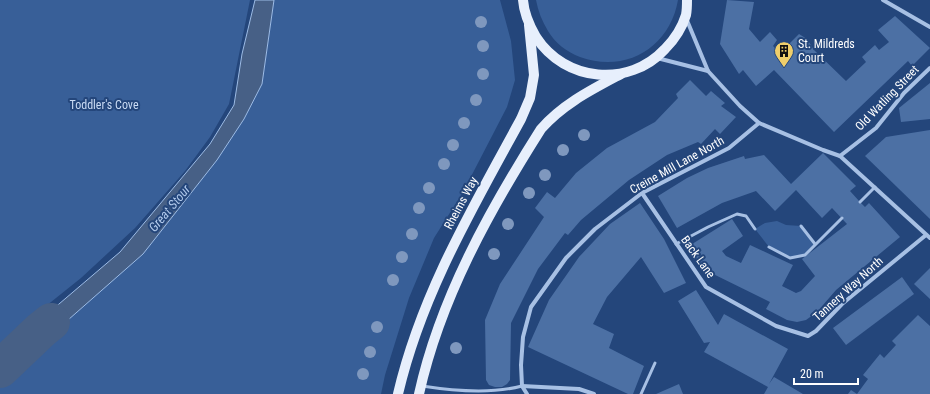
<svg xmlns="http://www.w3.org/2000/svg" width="930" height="394" viewBox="0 0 930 394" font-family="'Roboto Condensed',sans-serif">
  <rect width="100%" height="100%" fill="#24467b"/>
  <g fill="#385f98">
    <path d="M0 0H250L229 104 210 137 185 171 135 228 81 278 21 326 0 347Z"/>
    <path d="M264 0H500L511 41 515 80 507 107 463 192 434 238 409 298 385 375 381 394H0V369L82 297 158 221 244 103Z"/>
    <path d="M536 0H678C670 47 626 74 580 57 567 52 555 43 548 31 542 21 538 11 536 0Z"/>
    <path d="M777 221 786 225 801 226 815 244 805 255 790 258 769 247 755 229 765 223Z"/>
  </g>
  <path fill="#476086" stroke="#9cbbe5" d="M255 0H274L262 84 244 119 217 160 143 254 18 364 5 350 120 252 210 144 234 105 242 54Z"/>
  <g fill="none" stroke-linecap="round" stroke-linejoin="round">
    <path stroke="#476086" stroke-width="38" d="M0 369 41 330 51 322"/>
  </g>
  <g fill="#4c70a4">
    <path d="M727 0 754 2 749 29 760 42 770 32 777 40 773 46 780 53 799 34 807 39 814 50 846 81 866 62 862 57 875 45 879 50 889 42 878 30 895 16 930 48 912 66 908 61 834 132 774 70 756 86 743 70 739 74 720 44Z"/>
    <path d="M690 80 706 96 711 91 725 103 721 106 736 117 720 134 715 129 701 144 698 142 667 155 629 180 581 220 568 235 565 233 538 269 511 323 510 380 507 384 502 387H495L489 385 486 380 485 320 500 284 544 217 535 208 547 192 555 198 576 173 607 148 655 122 678 98 676 94Z"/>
    <path d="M930 83V119L901 122 899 108Z"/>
    <path d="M930 130V219L865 156 886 137Z"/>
    <path d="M823 153 856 186 850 191 860 202 865 207 869 203 900 237 836 290 817 312 806 320 797 322 787 320 766 309 770 302 703 269 689 246 732 219 743 236 722 251 726 256 741 263 750 245 793 265 782 286 796 293 801 291 815 276 802 259 847 224 832 208 822 218 796 190 775 211 756 191 722 203 677 228 658 196 687 178 708 168 744 156 745 159 764 155 791 184Z"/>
    <path d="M640 203 664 239 686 283 664 293 641 257 607 297 593 324 614 334 609 348 644 366 633 394H628L528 347 549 300 579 257 610 224Z"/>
    <path d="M930 268V299L914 284Z"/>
    <path d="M902 277 914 294 846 345 833 328Z"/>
    <path d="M696 290 718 325 724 314 788 349 769 384 774 377 803 394H764L768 387 704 352 710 342 704 343 678 301Z"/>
    <path d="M918 315 930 326V394H848L851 390 857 394 868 379 863 375 880 354 884 358 896 345 892 341Z"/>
    <path d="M679 384 683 394H656Z"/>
  </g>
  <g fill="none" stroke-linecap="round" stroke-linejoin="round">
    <g stroke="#a7c0e4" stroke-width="3">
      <path d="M860 202 875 187"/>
      <path d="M801 226 815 244"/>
      <path d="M676 244 708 227 737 214 746 216 755 229"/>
      <path d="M769 247 790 258 805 255 842 218"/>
      <path d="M422 386C454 391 492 394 522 386"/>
      <path d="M641 394 655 363"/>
    </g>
    <g stroke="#a7c0e4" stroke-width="4">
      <path d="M883 0 930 27"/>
      <path d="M686 18 708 71 740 106 759 123 823 150 840 156 930 238"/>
      <path d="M657 58 708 71"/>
      <path d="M840 156 876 128 904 93 930 68"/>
      <path d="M642 193 706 287 776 326 808 336 816 331 842 304 926 235"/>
      <path d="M522 386 579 389 594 394"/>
      <path d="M527 394 522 386 521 365 523 337 531 307 566 258 595 229 642 193 729 148 759 123"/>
    </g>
    <g stroke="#e7effc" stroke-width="10">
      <path d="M523 0C524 14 529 25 536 37 565 82 629 88 665 49 674 40 682 28 686 15 687 10 687 5 687 0"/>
      <path d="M398 394C421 295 473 207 521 119L530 98 534 75 529 25"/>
      <path d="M419 394C440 299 489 211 541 129 563 104 591 90 621 74"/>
    </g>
  </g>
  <g fill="#7f98be">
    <circle cx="481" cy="22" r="6"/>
    <circle cx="483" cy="46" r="6"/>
    <circle cx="483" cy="74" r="6"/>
    <circle cx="476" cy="100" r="6"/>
    <circle cx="464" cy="123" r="6"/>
    <circle cx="584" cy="135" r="6"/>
    <circle cx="453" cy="145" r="6"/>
    <circle cx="563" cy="150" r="6"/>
    <circle cx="444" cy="164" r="6"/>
    <circle cx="545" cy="175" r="6"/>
    <circle cx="429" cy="188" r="6"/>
    <circle cx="529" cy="193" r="6"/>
    <circle cx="419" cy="208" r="6"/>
    <circle cx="508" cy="224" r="6"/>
    <circle cx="412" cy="234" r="6"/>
    <circle cx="494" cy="254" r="6"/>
    <circle cx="402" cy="257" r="6"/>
    <circle cx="393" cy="280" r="6"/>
    <circle cx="377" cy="327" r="6"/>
    <circle cx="456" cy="348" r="6"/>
    <circle cx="370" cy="352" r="6"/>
    <circle cx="363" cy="374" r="6"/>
  </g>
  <defs>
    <symbol id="building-pin" viewBox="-11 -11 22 30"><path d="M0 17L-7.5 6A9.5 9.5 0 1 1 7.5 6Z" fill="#efce6b" stroke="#24467b"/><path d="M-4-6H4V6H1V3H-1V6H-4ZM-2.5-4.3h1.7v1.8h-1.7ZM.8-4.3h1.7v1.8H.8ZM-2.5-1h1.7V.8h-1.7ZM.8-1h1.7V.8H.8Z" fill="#111"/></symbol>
  </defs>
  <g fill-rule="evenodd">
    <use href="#building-pin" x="773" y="40" width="22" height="30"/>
  </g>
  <g text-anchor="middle" stroke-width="4" stroke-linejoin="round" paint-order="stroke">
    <g font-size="12" fill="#fff" stroke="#24467b" text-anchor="start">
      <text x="798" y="48">St. Mildreds<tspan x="798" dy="14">Court</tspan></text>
    </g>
    <g font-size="12" fill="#fff" stroke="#24467b">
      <text transform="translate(887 98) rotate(-46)" y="4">Old Watling Street</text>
      <text transform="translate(677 165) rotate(-29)" y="4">Creine Mill Lane North</text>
      <text transform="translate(461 203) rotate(-62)" y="4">Rheims Way</text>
      <text transform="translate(698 257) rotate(54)" y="4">Back Lane</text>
      <text transform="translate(848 289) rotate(-42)" y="4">Tannery Way North</text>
    </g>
    <g font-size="12" fill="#cadbf4" stroke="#24467b">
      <text x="104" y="109">Toddler's Cove</text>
    </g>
    <g font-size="13" font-style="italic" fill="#b2caec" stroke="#24467b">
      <text transform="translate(169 208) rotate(-50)" y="5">Great Stour</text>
    </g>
  </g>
  <path d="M794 378v6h64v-6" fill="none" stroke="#ffffff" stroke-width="2"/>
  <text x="800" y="378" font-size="12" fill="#ffffff" stroke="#24467b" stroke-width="3" paint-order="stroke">20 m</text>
</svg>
